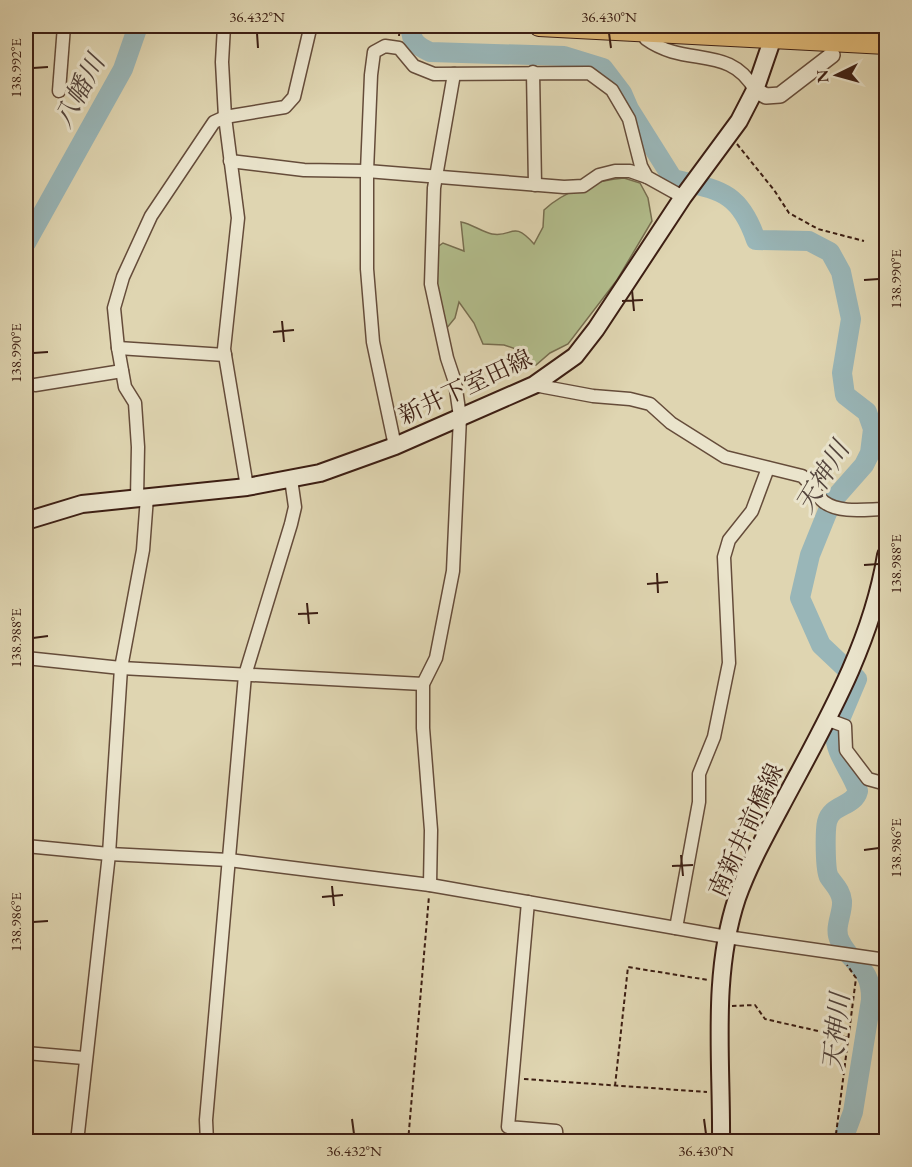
<svg xmlns="http://www.w3.org/2000/svg" width="912" height="1167" viewBox="0 0 912 1167" font-family="'EB Garamond','Noto Serif JP',serif">
  <rect width="100%" height="100%" fill="#dfd5b1"/>
  <filter id="stains"><feTurbulence type="fractalNoise" baseFrequency=".00333" numOctaves="4"/><feColorMatrix values="0 0 0 0 .2 0 0 0 0 .09 0 0 0 0 .02 0 0 0 .5 -.17"/></filter>
  <radialGradient id="worn" r=".72"><stop offset=".6" stop-color="#630" stop-opacity="0"/><stop offset="1" stop-color="#630" stop-opacity=".3"/></radialGradient>
  <path fill="#b2bd8c" stroke="#776e50" stroke-width="1.5" d="M624 178 640 183 648 198 652 221 617 280 568 344 550 353 536 365 523 367 516 349 504 345 483 344 474 323 459 302 455 318 446 329 435 293 436 248 443 243 464 251 461 222C472 224 482 232 492 234 513 238 512 219 534 244L543 227 544 210C564 191 597 180 624 178Z"/>
  <g fill="none" stroke-linecap="round" stroke-linejoin="round">
    <g stroke="#99b6b8" stroke-width="20">
      <path d="M411 26C410 41 417 46 430 52L564 56 603 68 622 93 629 109 673 179C718 190 739 190 756 240L809 241 830 252 841 272 851 319 842 373 845 395 867 412 873 429 870 453 864 465 834 499 827 513 810 555 800 598 821 645 857 679 835 731C834 753 851 770 858 791 854 807 831 804 827 822 825 831 825 870 829 877 834 885 841 890 842 901 843 914 833 928 840 941 852 966 872 966 871 1000L853 1112 842 1142"/>
      <path d="M26 243 123 69 138 26"/>
    </g>
    <defs>
      <g id="minor">
        <path d="M57 26H119"/>
        <path d="M224 26 222 62 225 117 238 218 224 349 247 487"/>
        <path d="M646 39C686 68 730 44 755 90"/>
        <path d="M533 72 535 185"/>
        <path d="M59 91 64 26"/>
        <path d="M230 161 304 170 367 171 564 187 583 186 599 175 615 171H630L647 177"/>
        <path d="M118 348 225 355"/>
        <path d="M35 385 122 371"/>
        <path d="M534 385 593 396 630 399 650 404 671 423 725 457 802 476C811 483 815 495 824 502 840 514 868 509 886 509"/>
        <path d="M395 446 373 342 367 269V171L371 75 374 52 385 46 399 48 414 66 434 74 589 73 612 90 629 119 641 166 647 177 683 197"/>
        <path d="M137 498 138 447 135 403 125 387 118 348 114 308 123 277 151 216 214 122 225 117 285 107 294 97 310 29"/>
        <path d="M26 658 121 668 423 684"/>
        <path d="M826 719 845 726 846 750 868 779 886 784"/>
        <path d="M26 846 109 854 229 860 430 885 727 937 886 960"/>
        <path d="M430 885 431 830 423 728V684L436 658 453 571 460 417 455 382 447 358 431 284 434 188 454 74"/>
        <path d="M528 902 508 1127 556 1131 557 1142"/>
        <path d="M676 928 699 802V774L714 737 729 663 724 557 729 540 752 511 768 468"/>
        <path d="M26 1053 84 1058"/>
        <path d="M77 1142 109 854 121 668 143 550 147 497"/>
        <path d="M207 1142 206 1120 245 675 291 524 295 507 291 479"/>
      </g>
      <path id="tertiary" d="M755 90 766 96 780 95 832 55"/>
      <g id="secondary">
        <path d="M26 521 82 504 247 487 320 473 395 446 534 385 575 356 596 329 683 197 739 121 755 90 777 26"/>
        <path d="M721 1142C722 1061 711 976 737 898 748 867 764 838 780 808 823 727 871 647 886 555"/>
      </g>
      <path id="primary" d="M539 26 886 44"/>
    </defs>
    <use href="#minor" stroke="#654c3a" stroke-width="15"/>
    <use href="#tertiary" stroke="#654c3a" stroke-width="18"/>
    <use href="#secondary" stroke="#3c1e13" stroke-width="20"/>
    <use href="#primary" stroke="#3c1e13" stroke-width="22"/>
    <g stroke="#3c1e13" stroke-width="2" stroke-dasharray="4.5 3" stroke-linecap="butt">
      <path d="M399 36 400 26"/>
      <path d="M737 144 774 190 789 213 818 229 864 241"/>
      <path d="M732 1006 755 1005 765 1019 849 1038"/>
      <path d="M524 1079 707 1092"/>
      <path d="M615 1086 628 967 708 980"/>
      <path d="M408 1142 429 896"/>
      <path d="M835 1142 856 978 847 965"/>
    </g>
    <use href="#minor" stroke="#eae4cc" stroke-width="12"/>
    <use href="#tertiary" stroke="#eae4cc" stroke-width="15"/>
    <use href="#secondary" stroke="#eae4cc" stroke-width="16"/>
    <use href="#primary" stroke="#e0ba78" stroke-width="20"/>
  </g>
  <path fill="none" stroke="#3c1e13" stroke-width="2" d="M257 33 258 48M609 33 611 48M33 68 48 67M864 280 879 279M632 290 634 311M622 301 643 300M282 321 284 342M273 332 294 330M33 353 48 352M864 565 879 564M657 573 658 593M647 584 668 582M307 603 309 624M298 614 318 613M33 638 48 636M864 850 879 848M681 855 683 876M672 866 693 865M332 886 334 906M322 897 343 895M33 922 48 921M352 1119 354 1134M704 1119 706 1134"/>
  <g text-anchor="middle" stroke-width="6" stroke-linejoin="round" paint-order="stroke">
    <g font-size="24" fill="#3c1e13" stroke="#eae4cc">
      <text transform="translate(465 387) rotate(-25)" y="8">新井下室田線</text>
      <text transform="translate(746 830) rotate(-65)" y="8">南新井前橋線</text>
    </g>
    <g font-size="26" font-style="italic" fill="#53443c" stroke="#eae4cc">
      <text transform="translate(79 91) rotate(-62)" y="9">八幡川</text>
      <text transform="translate(822 477) rotate(-59)" y="9">天神川</text>
      <text transform="translate(836 1032) rotate(-84)" y="9">天神川</text>
    </g>
  </g>
  <rect width="912" height="1167" fill="none" stroke="#dfd5b1" stroke-width="66"/>
  <g transform="translate(837 75) rotate(265)" stroke="#eae4cc" stroke-width="4.5" paint-order="stroke">
  <path d="M0-4.5L10 22L0 15L-10 22Z" fill="#3c1e13"/>
  <text y="-9" font-size="16" font-weight="bold" text-anchor="middle" fill="#3c1e13">N</text>
  </g>
  <rect x="33" y="33" width="846" height="1101" fill="none" stroke="#3c1e13" stroke-width="2"/>
  <g font-size="15" text-anchor="middle" fill="#3c1e13">
    <text x="257" y="22">36.432°N</text>
    <text x="609" y="22">36.430°N</text>
    <text transform="translate(16 68) rotate(-90)" y="5">138.992°E</text>
    <text transform="translate(896 279) rotate(-90)" y="5">138.990°E</text>
    <text transform="translate(16 353) rotate(-90)" y="5">138.990°E</text>
    <text transform="translate(896 564) rotate(-90)" y="5">138.988°E</text>
    <text transform="translate(16 638) rotate(-90)" y="5">138.988°E</text>
    <text transform="translate(896 848) rotate(-90)" y="5">138.986°E</text>
    <text transform="translate(16 922) rotate(-90)" y="5">138.986°E</text>
    <text x="354" y="1156">36.432°N</text>
    <text x="706" y="1156">36.430°N</text>
  </g>
  <rect width="100%" height="100%" filter="url(#stains)"/>
  <rect width="100%" height="100%" fill="url(#worn)"/>
</svg>
